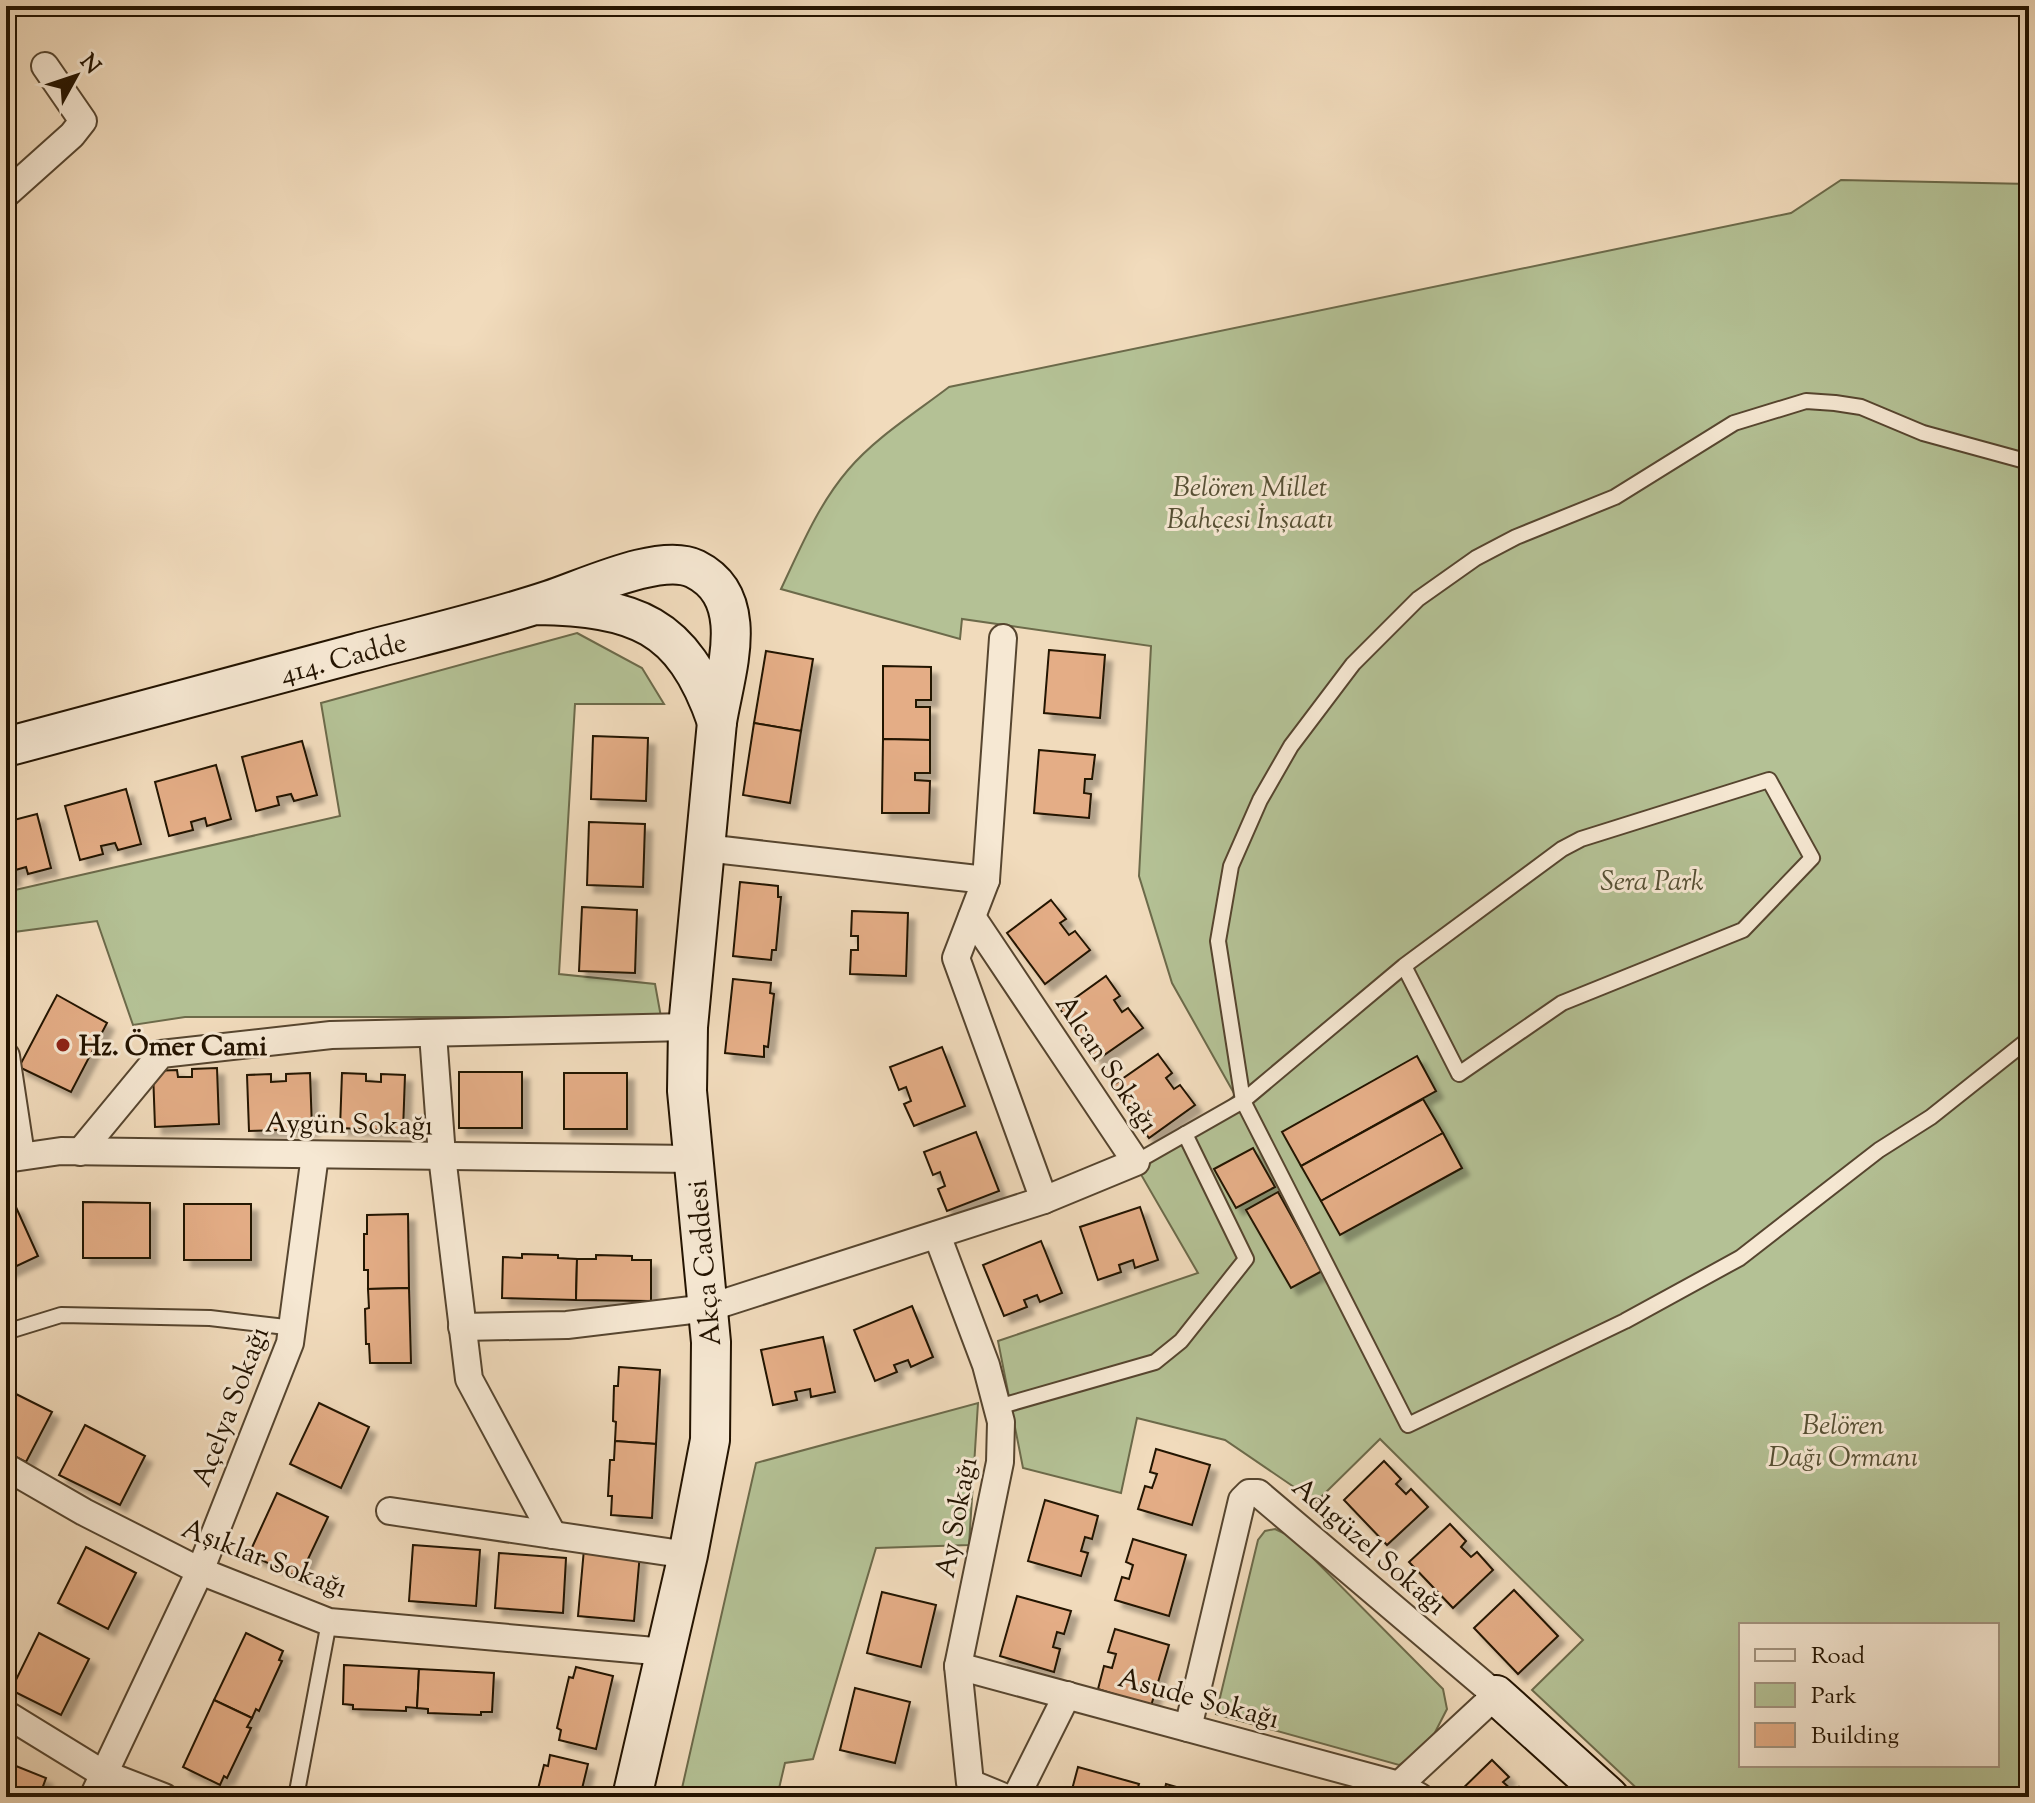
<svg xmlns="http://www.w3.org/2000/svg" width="2035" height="1803" viewBox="0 0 2035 1803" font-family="'Sorts Mill Goudy',serif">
  <defs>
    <filter id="shadow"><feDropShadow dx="7" dy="7" stdDeviation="2" flood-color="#0004"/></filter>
  </defs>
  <rect width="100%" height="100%" fill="#f1dbbc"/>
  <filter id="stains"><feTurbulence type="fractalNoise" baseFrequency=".0025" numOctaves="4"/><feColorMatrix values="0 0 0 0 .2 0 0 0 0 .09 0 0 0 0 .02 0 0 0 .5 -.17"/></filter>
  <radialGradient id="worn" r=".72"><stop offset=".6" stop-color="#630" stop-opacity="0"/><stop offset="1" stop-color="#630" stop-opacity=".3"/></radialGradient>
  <g fill="#b4c195" stroke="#6c6a4a" stroke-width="2" fill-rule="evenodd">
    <path d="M1841 180 2029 184V1797H1646L1532 1690 1583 1640 1380 1439 1316 1502 1225 1440 1137 1418 1121 1493 1023 1468 998 1341 1198 1273 1132 1159 1216 1112 1235 1095 1172 983 1139 876 1151 646 962 619 960 639 781 589C800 549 818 505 848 470 875 438 915 413 949 387L1791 213ZM1741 1625H1997V1765H1741Z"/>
    <path d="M577 633 642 668 664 704H575L559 974 655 984 661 1017H185L133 1025 97 921 6 933V892L340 816 321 703Z"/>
    <path d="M978 1403 969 1545 876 1548 813 1759 785 1763 777 1797H680L756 1463Z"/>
    <path d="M1275 1529 1292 1537 1443 1689 1447 1709 1428 1746 1399 1765 1216 1714 1258 1540 1265 1531Z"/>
  </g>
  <g fill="#e4ad86" stroke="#231300" stroke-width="2" filter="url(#shadow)">
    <path d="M1049 650 1105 655 1100 718 1044 713Z"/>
    <path d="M766 651 813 659 801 731 754 723Z"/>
    <path d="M883 666 931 667V700H916V707H930V740L883 739Z"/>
    <path d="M754 723 801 731 790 803 743 795Z"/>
    <path d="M593 736 648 738 646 801 591 799Z"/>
    <path d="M883 739 930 740V773H915V780L930 781 929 813H882Z"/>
    <path d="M302 741 317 795 294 801 291 794 277 797 279 805 256 811 242 757Z"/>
    <path d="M1039 750 1095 755 1092 779H1085L1084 793 1091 794 1089 818 1034 813Z"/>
    <path d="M216 765 231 819 207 826 205 818 191 822 193 830 169 836 155 782Z"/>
    <path d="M126 789 141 844 118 850 115 843 101 846 103 854 80 860 65 806Z"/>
    <path d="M37 814 51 868 28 874 26 867 12 871 14 878 6 880V822Z"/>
    <path d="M589 822 645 824 643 887 587 885Z"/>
    <path d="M740 882 778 886V897H781L776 950H772L771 960 733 956Z"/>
    <path d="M1051 900 1066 919 1060 923 1069 935 1075 931 1090 950 1045 984 1007 933Z"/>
    <path d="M582 907 637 910 635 973 579 971Z"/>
    <path d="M852 911 908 913 906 976 850 974 851 950H858V936H851Z"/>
    <path d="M1106 976 1120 996 1114 1000 1122 1012 1128 1008 1143 1028 1097 1060 1060 1009Z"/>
    <path d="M733 979 771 983 770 993 774 994 768 1047 764 1046V1057L725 1053Z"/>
    <path d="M57 995 107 1023 71 1092 19 1067Z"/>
    <path d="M942 1047 965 1106 914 1126 904 1104 911 1101 906 1087 899 1090 890 1067Z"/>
    <path d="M1158 1054 1172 1073 1166 1078 1174 1089 1180 1085 1195 1105 1149 1138 1112 1086Z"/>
    <path d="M1417 1056 1436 1091 1301 1166 1282 1132Z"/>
    <path d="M217 1068 219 1124 155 1127 153 1071 177 1070 178 1077H192V1069Z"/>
    <rect x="459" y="1072" width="63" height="56"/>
    <path d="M310 1073 312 1129 249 1131 247 1075 271 1074V1082L286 1081V1074Z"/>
    <path d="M342 1073 366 1074V1081L381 1082V1074L405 1075 403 1131 340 1128Z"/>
    <rect x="564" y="1073" width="63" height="56"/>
    <path d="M1423 1099 1443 1133 1321 1201 1301 1166Z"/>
    <path d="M976 1132 999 1191 947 1211 938 1189 945 1186 940 1172 933 1175 924 1152Z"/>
    <path d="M1443 1133 1462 1168 1340 1235 1321 1201Z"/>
    <path d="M1253 1148 1275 1187 1236 1208 1214 1169Z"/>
    <path d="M1278 1192 1322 1271 1291 1288 1246 1210Z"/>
    <path d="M83 1202 150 1203V1258H83Z"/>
    <rect x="184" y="1204" width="67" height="56"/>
    <path d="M15 1205 38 1256 6 1271V1209Z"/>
    <path d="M1140 1207 1158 1260 1135 1268 1133 1260 1119 1265 1121 1272 1098 1280 1080 1227Z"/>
    <path d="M408 1214 409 1288 368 1289V1270H364V1234H367V1215Z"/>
    <path d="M1041 1241 1062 1293 1040 1302 1037 1295 1024 1300 1027 1307 1004 1316 983 1265Z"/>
    <path d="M522 1254 558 1255V1258L577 1259 576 1300 502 1298 503 1257 522 1258Z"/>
    <path d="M596 1255 632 1256V1260H651V1301L576 1300 577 1259H596Z"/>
    <path d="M409 1288 411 1363H370L369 1344H366L365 1309 369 1308 368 1289Z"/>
    <path d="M912 1306 933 1357 911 1367 908 1360 894 1365 897 1372 875 1381 854 1330Z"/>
    <path d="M823 1337 835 1392 811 1397 810 1389 795 1392 797 1400 773 1405 761 1350Z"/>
    <path d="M619 1367 660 1370 656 1444 615 1441 616 1422 613 1421 614 1386H618Z"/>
    <path d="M6 1389 52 1412 26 1462 6 1452Z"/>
    <path d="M319 1403 369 1427 341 1488 290 1464Z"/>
    <path d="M85 1425 145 1456 120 1505 59 1475Z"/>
    <path d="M615 1441 656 1444 652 1518 611 1515 612 1496H608L610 1460H614Z"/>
    <path d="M1156 1449 1210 1465 1192 1525 1138 1509 1145 1486 1152 1488 1157 1474 1150 1472Z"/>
    <path d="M1384 1461 1401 1479 1396 1484 1406 1494 1411 1489 1428 1507 1387 1545 1344 1500Z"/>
    <path d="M277 1493 328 1517 299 1578 249 1554Z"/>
    <path d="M1045 1500 1098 1516 1092 1539 1085 1537 1081 1551 1088 1553 1081 1576 1028 1561Z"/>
    <path d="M1450 1524 1466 1541 1461 1547 1471 1557 1477 1552 1493 1570 1453 1608 1409 1562Z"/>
    <path d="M1133 1539 1186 1555 1169 1616 1115 1600 1122 1577 1129 1579 1133 1565 1126 1562Z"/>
    <path d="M413 1545 480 1550 476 1606 409 1601Z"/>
    <path d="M86 1547 136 1573 108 1629 58 1603Z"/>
    <path d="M584 1549 640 1553 634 1621 578 1616Z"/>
    <path d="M499 1553 566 1558 563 1613 495 1608Z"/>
    <path d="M1514 1590 1558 1636 1518 1674 1474 1628Z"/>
    <path d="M882 1592 936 1605 921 1667 867 1653Z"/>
    <path d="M1017 1596 1071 1611 1064 1634 1057 1632 1053 1647 1060 1649 1054 1672 1000 1656Z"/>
    <path d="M1115 1629 1169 1645 1151 1706 1098 1689 1104 1666 1112 1668 1116 1654 1108 1652Z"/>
    <path d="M39 1633 89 1659 61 1715 11 1690Z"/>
    <path d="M246 1633 283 1651 279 1660 282 1661 259 1711 256 1709 252 1718 214 1700Z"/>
    <path d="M344 1665 419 1669 417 1708 406 1707V1711L353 1709V1705L343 1704Z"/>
    <path d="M576 1667 613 1676 596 1749 559 1740 561 1730 557 1728 569 1677 573 1678Z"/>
    <path d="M419 1669 494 1673 492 1712H481V1715L428 1713V1709L417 1708Z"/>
    <path d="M855 1688 910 1702 895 1763 840 1750Z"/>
    <path d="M214 1700 252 1718 247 1727 251 1728 227 1778 224 1776 220 1785 183 1767Z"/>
    <path d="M550 1755 588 1764 580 1797H536L544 1765 548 1766Z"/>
    <path d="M1492 1760 1509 1777 1503 1782 1514 1792 1519 1787 1529 1797H1454Z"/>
    <path d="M6 1762 46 1778 39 1797H6Z"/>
    <path d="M1078 1767 1139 1784 1135 1797H1070Z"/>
    <path d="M1166 1784 1211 1797H1163Z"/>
    <path d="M343 1790 369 1797H330L332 1791 342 1794Z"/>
  </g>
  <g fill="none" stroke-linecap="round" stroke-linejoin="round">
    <defs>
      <g id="lane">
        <path d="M2029 462 1923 433 1861 407 1835 403 1806 401 1734 423 1615 497 1516 537 1476 558 1418 599 1353 664 1291 746 1260 800 1231 866 1218 941 1243 1101 1408 1425 1625 1321 1740 1258 1879 1150 1931 1117 2029 1039"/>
        <path d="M1136 1162 1243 1101 1404 966 1562 849 1581 839 1769 780 1812 858 1743 930 1562 1003 1459 1074 1404 966"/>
        <path d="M6 1332 61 1315 210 1318 294 1328"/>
        <path d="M998 1407 1155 1362 1181 1341 1246 1259 1185 1134"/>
        <path d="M296 1797 329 1622"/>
      </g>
      <g id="street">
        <path d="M6 194 72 135 83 121 45 66"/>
        <path d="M1003 638 986 880 956 958 1044 1200"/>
        <path d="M705 848 986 880"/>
        <path d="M433 1034 442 1156 469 1379 553 1535"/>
        <path d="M6 1056 21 1155"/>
        <path d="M80 1152 161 1054 331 1035 688 1027"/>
        <path d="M6 1159 61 1151 693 1159"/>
        <path d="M937 1235 986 1365 1001 1422 1000 1462 958 1666 970 1783 1004 1797"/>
        <path d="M462 1327 567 1325 708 1308 1044 1200 1136 1162 972 917"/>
        <path d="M6 1467 84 1512 200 1571 329 1622 666 1652"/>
        <path d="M390 1511 688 1555"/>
        <path d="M958 1666 1399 1785 1420 1797"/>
        <path d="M6 1714 102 1773 164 1797"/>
        <path d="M1188 1728 1242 1500 1249 1493H1258L1496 1695 1399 1785"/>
        <path d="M93 1797 200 1571 290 1343 315 1155"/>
        <path d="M1016 1797 1067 1695"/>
      </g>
      <g id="secondary">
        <path d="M6 747C123 716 240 684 357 653 421 636 487 621 550 600 584 589 661 552 695 569 753 598 725 672 717 722 683 623 635 607 536 605"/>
        <path d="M1496 1695 1609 1797"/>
        <path d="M632 1797 688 1555 710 1440 711 1342 687 1091 688 1027 717 722"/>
      </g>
    </defs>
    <use href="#lane" stroke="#56452f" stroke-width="18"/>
    <use href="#street" stroke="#56452f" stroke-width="30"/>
    <use href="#secondary" stroke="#231300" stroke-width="42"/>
    <use href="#lane" stroke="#f6e8d3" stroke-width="14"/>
    <use href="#street" stroke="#f6e8d3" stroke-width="26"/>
    <use href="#secondary" stroke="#f6e8d3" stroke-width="38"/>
  </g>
  <circle fill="#8f2418" stroke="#f6e8d3" stroke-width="3" cx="63" cy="1045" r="8"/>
  <g text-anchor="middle" stroke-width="6" stroke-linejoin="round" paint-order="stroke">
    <g font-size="28" font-style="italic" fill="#565034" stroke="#f6e8d3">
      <text x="1250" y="496">Belören Millet<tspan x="1250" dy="32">Bahçesi İnşaatı</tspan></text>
      <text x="1652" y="890">Sera Park</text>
      <text x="1843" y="1434">Belören<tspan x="1843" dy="32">Dağı Ormanı</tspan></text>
    </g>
    <g font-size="28" fill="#231300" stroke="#f6e8d3">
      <text transform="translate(343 657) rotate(-15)" y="10">414. Cadde</text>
      <text transform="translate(1108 1063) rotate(56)" y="10">Alcan Sokağı</text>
      <text transform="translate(349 1123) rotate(1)" y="10">Aygün Sokağı</text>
      <text transform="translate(703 1263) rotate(-95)" y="10">Akça Caddesi</text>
      <text transform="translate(229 1406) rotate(-69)" y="10">Açelya Sokağı</text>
      <text transform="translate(955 1517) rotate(-79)" y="10">Ay Sokağı</text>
      <text transform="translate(1370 1545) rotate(41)" y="10">Adıgüzel Sokağı</text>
      <text transform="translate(265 1557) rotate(21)" y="10">Aşıklar Sokağı</text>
      <text transform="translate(1199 1697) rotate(15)" y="10">Asude Sokağı</text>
    </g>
    <g font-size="28" font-weight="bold" fill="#231300" stroke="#f6e8d3" text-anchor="start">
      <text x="79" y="1055">Hz. Ömer Cami</text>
    </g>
  </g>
  <rect width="2035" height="1803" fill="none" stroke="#f1dbbc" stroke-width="32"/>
  <rect x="8" y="8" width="2019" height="1787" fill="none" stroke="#231300" stroke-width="4"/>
  <rect x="16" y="16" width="2003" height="1771" fill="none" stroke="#231300" stroke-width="2"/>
  <rect x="1739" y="1623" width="260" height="144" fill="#f6e8d3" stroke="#a2937f" stroke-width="2"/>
  <rect x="1755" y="1649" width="40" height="12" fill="#f6e8d3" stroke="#a2937f" stroke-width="2"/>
  <text x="1811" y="1663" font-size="24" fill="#231300">Road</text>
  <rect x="1755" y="1683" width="40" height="24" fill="#b4c195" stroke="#a2937f" stroke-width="2"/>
  <text x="1811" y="1703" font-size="24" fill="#231300">Park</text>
  <rect x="1755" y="1723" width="40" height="24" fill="#e4ad86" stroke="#a2937f" stroke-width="2"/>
  <text x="1811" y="1743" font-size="24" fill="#231300">Building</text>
  <g transform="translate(76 76) rotate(50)" stroke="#f6e8d3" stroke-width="6" paint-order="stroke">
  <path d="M0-6L14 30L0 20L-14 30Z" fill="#231300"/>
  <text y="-12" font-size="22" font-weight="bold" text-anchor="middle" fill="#231300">N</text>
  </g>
  <rect width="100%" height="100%" filter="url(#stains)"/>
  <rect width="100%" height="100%" fill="url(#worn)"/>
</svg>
